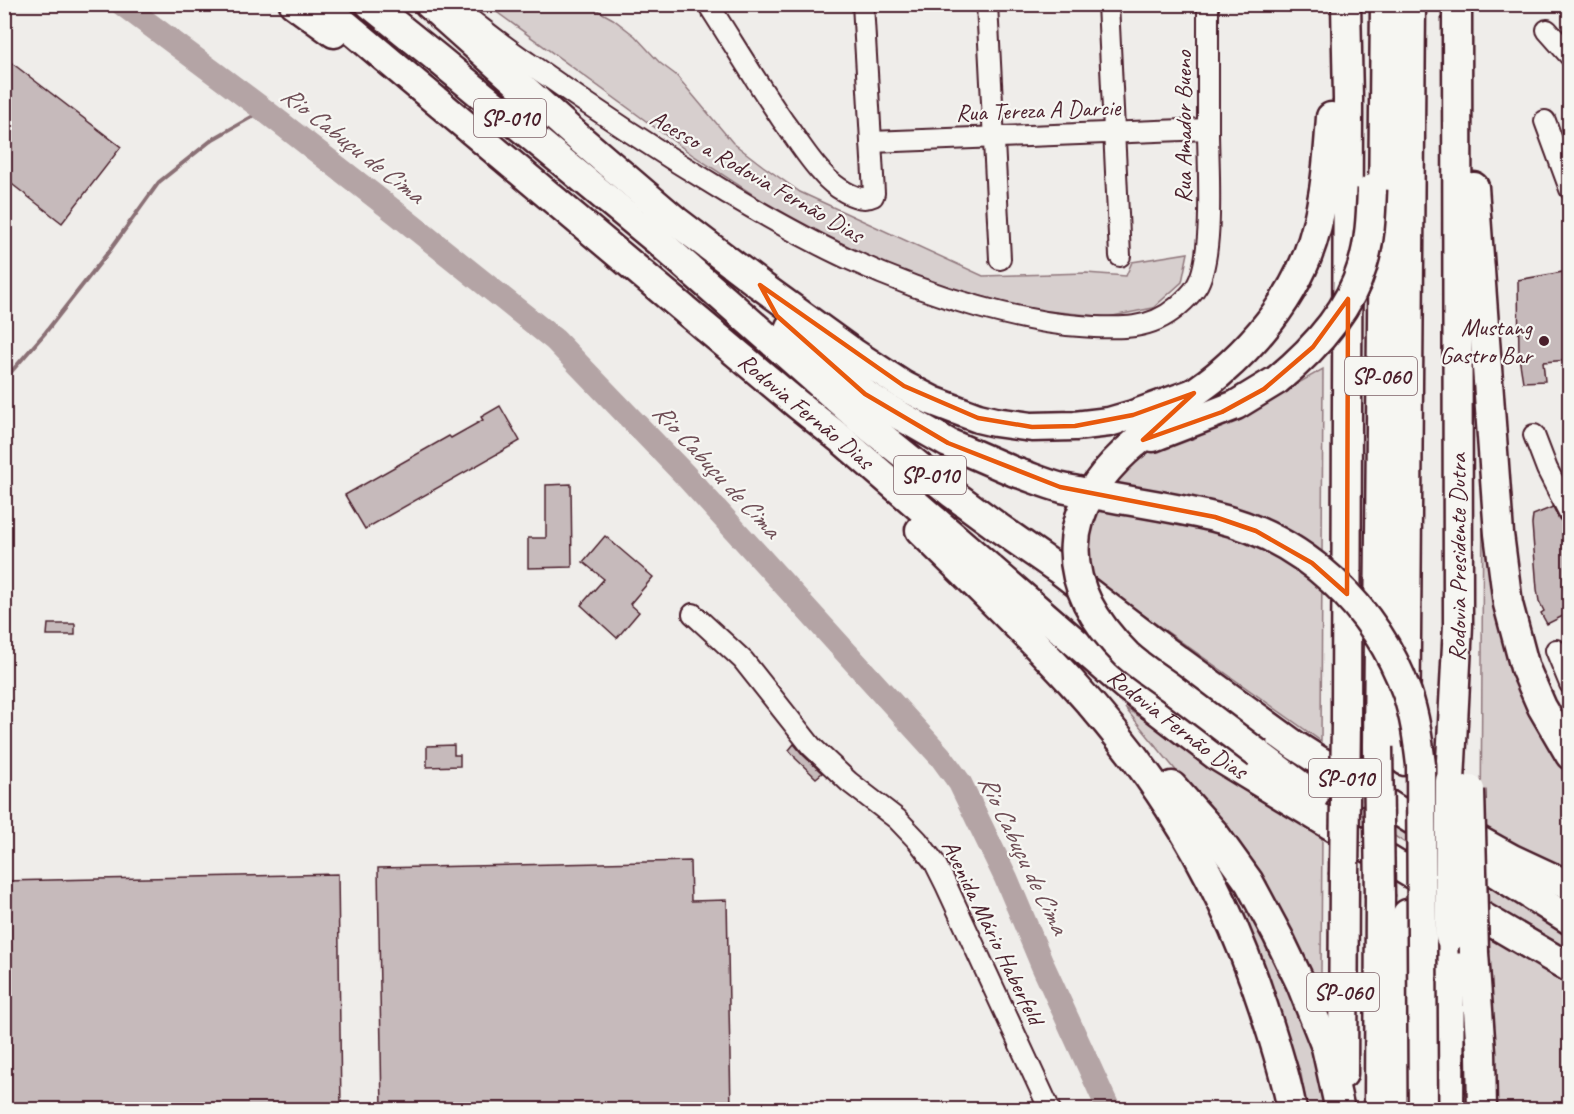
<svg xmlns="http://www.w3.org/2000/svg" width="1574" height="1114" viewBox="0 0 1574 1114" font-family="Caveat,sans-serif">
  <rect width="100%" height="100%" fill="#efedea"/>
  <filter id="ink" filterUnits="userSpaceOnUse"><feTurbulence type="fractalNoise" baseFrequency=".0167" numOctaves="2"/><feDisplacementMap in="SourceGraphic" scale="12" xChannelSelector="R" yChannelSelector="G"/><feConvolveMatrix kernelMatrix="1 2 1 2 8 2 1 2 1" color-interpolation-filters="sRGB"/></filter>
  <g filter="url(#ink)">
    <g fill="#d7cfce" stroke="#90777c" stroke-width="1.5">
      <path d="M487 5H514L522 12 539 5H588L613 19 635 36 660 63 676 75 733 143 763 166 800 192 983 276 1086 273 1126 276 1132 262 1188 253 1182 282 1153 308 1108 317 1028 309 909 276 801 226 694 156Z"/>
      <path d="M1323 369 1321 741 1090 577 1086 528 1115 474 1148 448 1244 414Z"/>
      <path d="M1483 494 1542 727 1569 770V1109H1489L1483 893 1326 792 1183 680 1482 876 1481 830Z"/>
      <path d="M1125 708 1167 732 1322 832 1321 970 1322 1109H1307L1301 1074 1268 984 1242 918 1267 882Z"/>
    </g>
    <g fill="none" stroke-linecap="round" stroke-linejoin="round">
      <path stroke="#8a6f74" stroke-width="4" d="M4 380 45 333 110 250 159 182 213 139 264 110"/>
      <path stroke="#b4a4a5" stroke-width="24" d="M122 4 264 110 395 212 555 340 685 475 941 757 960 783 1006 878 1043 966 1109 1110"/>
    </g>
    <g fill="#c6babb" stroke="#4a1f2b" stroke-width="1.5">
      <path d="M4 57 121 147 62 223 4 178Z"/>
      <path d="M1563 272 1569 325V360L1543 362 1545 381 1523 382 1519 357 1518 280Z"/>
      <path d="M500 406 520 441 365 529 345 495 449 436 451 438 483 420 481 417Z"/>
      <path d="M571 484 572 567 528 568V538H546V485Z"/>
      <path d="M1553 507 1559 519 1566 525 1569 533V613L1547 624 1541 613 1544 611 1539 601 1537 589 1532 524 1533 515Z"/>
      <path d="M605 536 653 577 630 604 639 612 617 638 581 605 604 579 583 562Z"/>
      <path d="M48 624H75V635H47Z"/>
      <path d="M794 744 803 755 822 773 816 778 795 758V757L789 750Z"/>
      <path d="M454 745V755H460V766L427 767V746Z"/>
      <path d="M690 861 691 901 727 900 731 1110H382L378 868Z"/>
      <path d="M338 874 341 1110H4V881Z"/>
    </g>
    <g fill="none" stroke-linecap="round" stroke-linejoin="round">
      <defs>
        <g id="minor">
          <path d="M449 4C476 23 500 44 527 62 592 108 659 152 727 193 809 242 886 282 979 307 1012 316 1046 324 1080 326 1115 328 1148 332 1177 307 1184 301 1191 295 1196 287 1215 258 1208 166 1208 130 1208 88 1208 46 1208 4"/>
          <path d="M708 4C733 43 757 83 783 121 796 138 807 157 822 173 832 185 857 204 873 196L874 193 863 4"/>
          <path d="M987 4 1000 259"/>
          <path d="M1108 4 1120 256"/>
          <path d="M1547 30 1570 56"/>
          <path d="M1545 121 1570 189"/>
          <path d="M871 142 1208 129"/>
          <path d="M1534 435 1547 469 1570 514"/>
          <path d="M693 614 743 660 811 746 849 782 897 819 918 841 935 863 946 885 1050 1110"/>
          <path d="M1556 650 1570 684"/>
        </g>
        <g id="highway">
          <path d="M294 4 334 33"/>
          <path id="s1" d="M321 4 797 404 842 440 1126 686 1217 756 1466 907 1570 968"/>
          <path d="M370 4 437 58 658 241 861 420 953 494 999 528 1058 569 1156 644 1296 746 1570 920"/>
          <path d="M429 4 571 131 676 221 760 285 855 354 904 386 933 401 978 418 995 422 1032 427 1075 426 1109 422 1133 415 1194 393"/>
          <path d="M1346 4 1348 99 1346 723"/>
          <path d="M1474 187 1499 534 1508 604 1525 668 1542 707 1570 755"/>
          <path d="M790 327 865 394 892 411 948 443 1015 472"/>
          <path d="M1153 437 1236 405 1277 380"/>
          <path d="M1134 444C1155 428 1174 410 1194 393 1202 387 1211 381 1219 374 1256 342 1289 302 1307 257 1324 213 1328 164 1331 117"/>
          <path d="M920 530C1008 617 1102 702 1169 807 1210 870 1241 938 1264 1009 1274 1041 1286 1075 1292 1110"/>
          <path d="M1378 747 1385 4"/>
          <path d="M1258 754 1314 796"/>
          <path d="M1405 761 1411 4"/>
          <path id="s2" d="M1450 781 1458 625 1457 4"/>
          <path d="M1172 786 1213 832 1249 882 1278 936 1301 984 1326 1047 1340 1110"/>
          <path d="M1465 833 1512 859 1570 886"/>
          <path d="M1474 953 1481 1053 1482 1110"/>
          <path d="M1343 1074 1344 875"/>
          <path d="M1379 1110 1380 897"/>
          <path d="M1405 1110 1407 914"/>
          <path d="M1449 1110 1450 937"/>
        </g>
      </defs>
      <use href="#minor" stroke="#4a1f2b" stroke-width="24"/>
      <use href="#highway" stroke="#4a1f2b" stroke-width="33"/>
      <use href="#minor" stroke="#f6f6f2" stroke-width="20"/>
      <use href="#highway" stroke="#f6f6f2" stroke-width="28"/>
      <defs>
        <g id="highway-bridge">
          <path d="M1277 380C1312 351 1349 311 1362 267 1370 242 1371 215 1372 189"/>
          <path d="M1134 444C1057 509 1055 584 1127 655 1140 667 1156 677 1171 688 1200 710 1229 732 1258 754"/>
          <path d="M1015 472C1031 477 1046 484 1062 488 1113 499 1164 505 1214 517 1304 538 1376 607 1407 693 1415 717 1418 740 1421 765L1423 1110"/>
          <path d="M1378 747 1380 897"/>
          <path d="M1470 790 1474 953"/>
          <path d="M1344 875 1346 723"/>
          <path d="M1450 937V781"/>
        </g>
      </defs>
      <use href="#highway-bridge" stroke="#4a1f2b" stroke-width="33" stroke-linecap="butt"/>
      <use href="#highway-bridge" stroke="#f6f6f2" stroke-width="28"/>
    </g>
  </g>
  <path fill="none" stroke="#e8590c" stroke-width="4.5" stroke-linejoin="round" d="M760 285 904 386 978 418 1032 427 1075 426 1133 415 1194 393 1143 440 1222 412 1264 389 1313 347 1348 299 1347 594 1312 563 1256 531 1215 517 1060 487 948 443 865 394 777 316Z"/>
  <circle fill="#4a1f2b" stroke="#f6f6f2" stroke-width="2" cx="1544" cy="341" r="6"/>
  <g text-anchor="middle" stroke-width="4.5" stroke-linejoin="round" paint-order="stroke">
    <g fill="#f6f6f2" stroke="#7e6067" stroke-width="1.5">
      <rect x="474" y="99" width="72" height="38" rx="4.5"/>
      <rect x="1345" y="357" width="72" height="38" rx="4.5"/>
      <rect x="894" y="456" width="72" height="38" rx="4.5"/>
      <rect x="1309" y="759" width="72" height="38" rx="4.5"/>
      <rect x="1307" y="973" width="72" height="38" rx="4.5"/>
    </g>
    <g font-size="22" font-weight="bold" fill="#4a1f2b">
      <text x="510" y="126">SP-010</text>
      <text x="1381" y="384">SP-060</text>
      <text x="930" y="483">SP-010</text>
      <text x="1345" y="786">SP-010</text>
      <text x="1343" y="1000">SP-060</text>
    </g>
    <g font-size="24" fill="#4a1f2b" stroke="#f6f6f2">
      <text transform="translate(1038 110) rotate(-2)" y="8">Rua Tereza A Darcie</text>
      <text transform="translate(1183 127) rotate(-90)" y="8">Rua Amador Bueno</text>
      <text transform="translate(757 176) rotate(30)" y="8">Acesso a Rodovia Fernão Dias</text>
      <text dy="8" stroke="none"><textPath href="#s1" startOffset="633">Rodovia Fernão Dias</textPath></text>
      <text dy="8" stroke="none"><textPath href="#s2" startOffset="224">Rodovia Presidente Dutra</textPath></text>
      <text dy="8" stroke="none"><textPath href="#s1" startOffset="1119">Rodovia Fernão Dias</textPath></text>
      <text transform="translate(993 932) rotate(64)" y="8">Avenida Mário Haberfeld</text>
    </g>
    <g font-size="24" fill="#4a1f2b" stroke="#f6f6f2" text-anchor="end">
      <text x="1532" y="335">Mustang<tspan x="1532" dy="28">Gastro Bar</tspan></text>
    </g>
    <g font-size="26" font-style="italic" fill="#6f4e56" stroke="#f6f6f2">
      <text transform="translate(353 144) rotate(38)" y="9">Rio Cabuçu de Cima</text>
      <text transform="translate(717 470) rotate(47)" y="9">Rio Cabuçu de Cima</text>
      <text transform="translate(1024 854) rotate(64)" y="9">Rio Cabuçu de Cima</text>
    </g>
  </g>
  <rect width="1574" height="1114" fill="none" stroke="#f6f6f2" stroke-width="24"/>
  <rect x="12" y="12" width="1550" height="1090" fill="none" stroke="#4a1f2b" stroke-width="2" filter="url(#ink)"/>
</svg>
